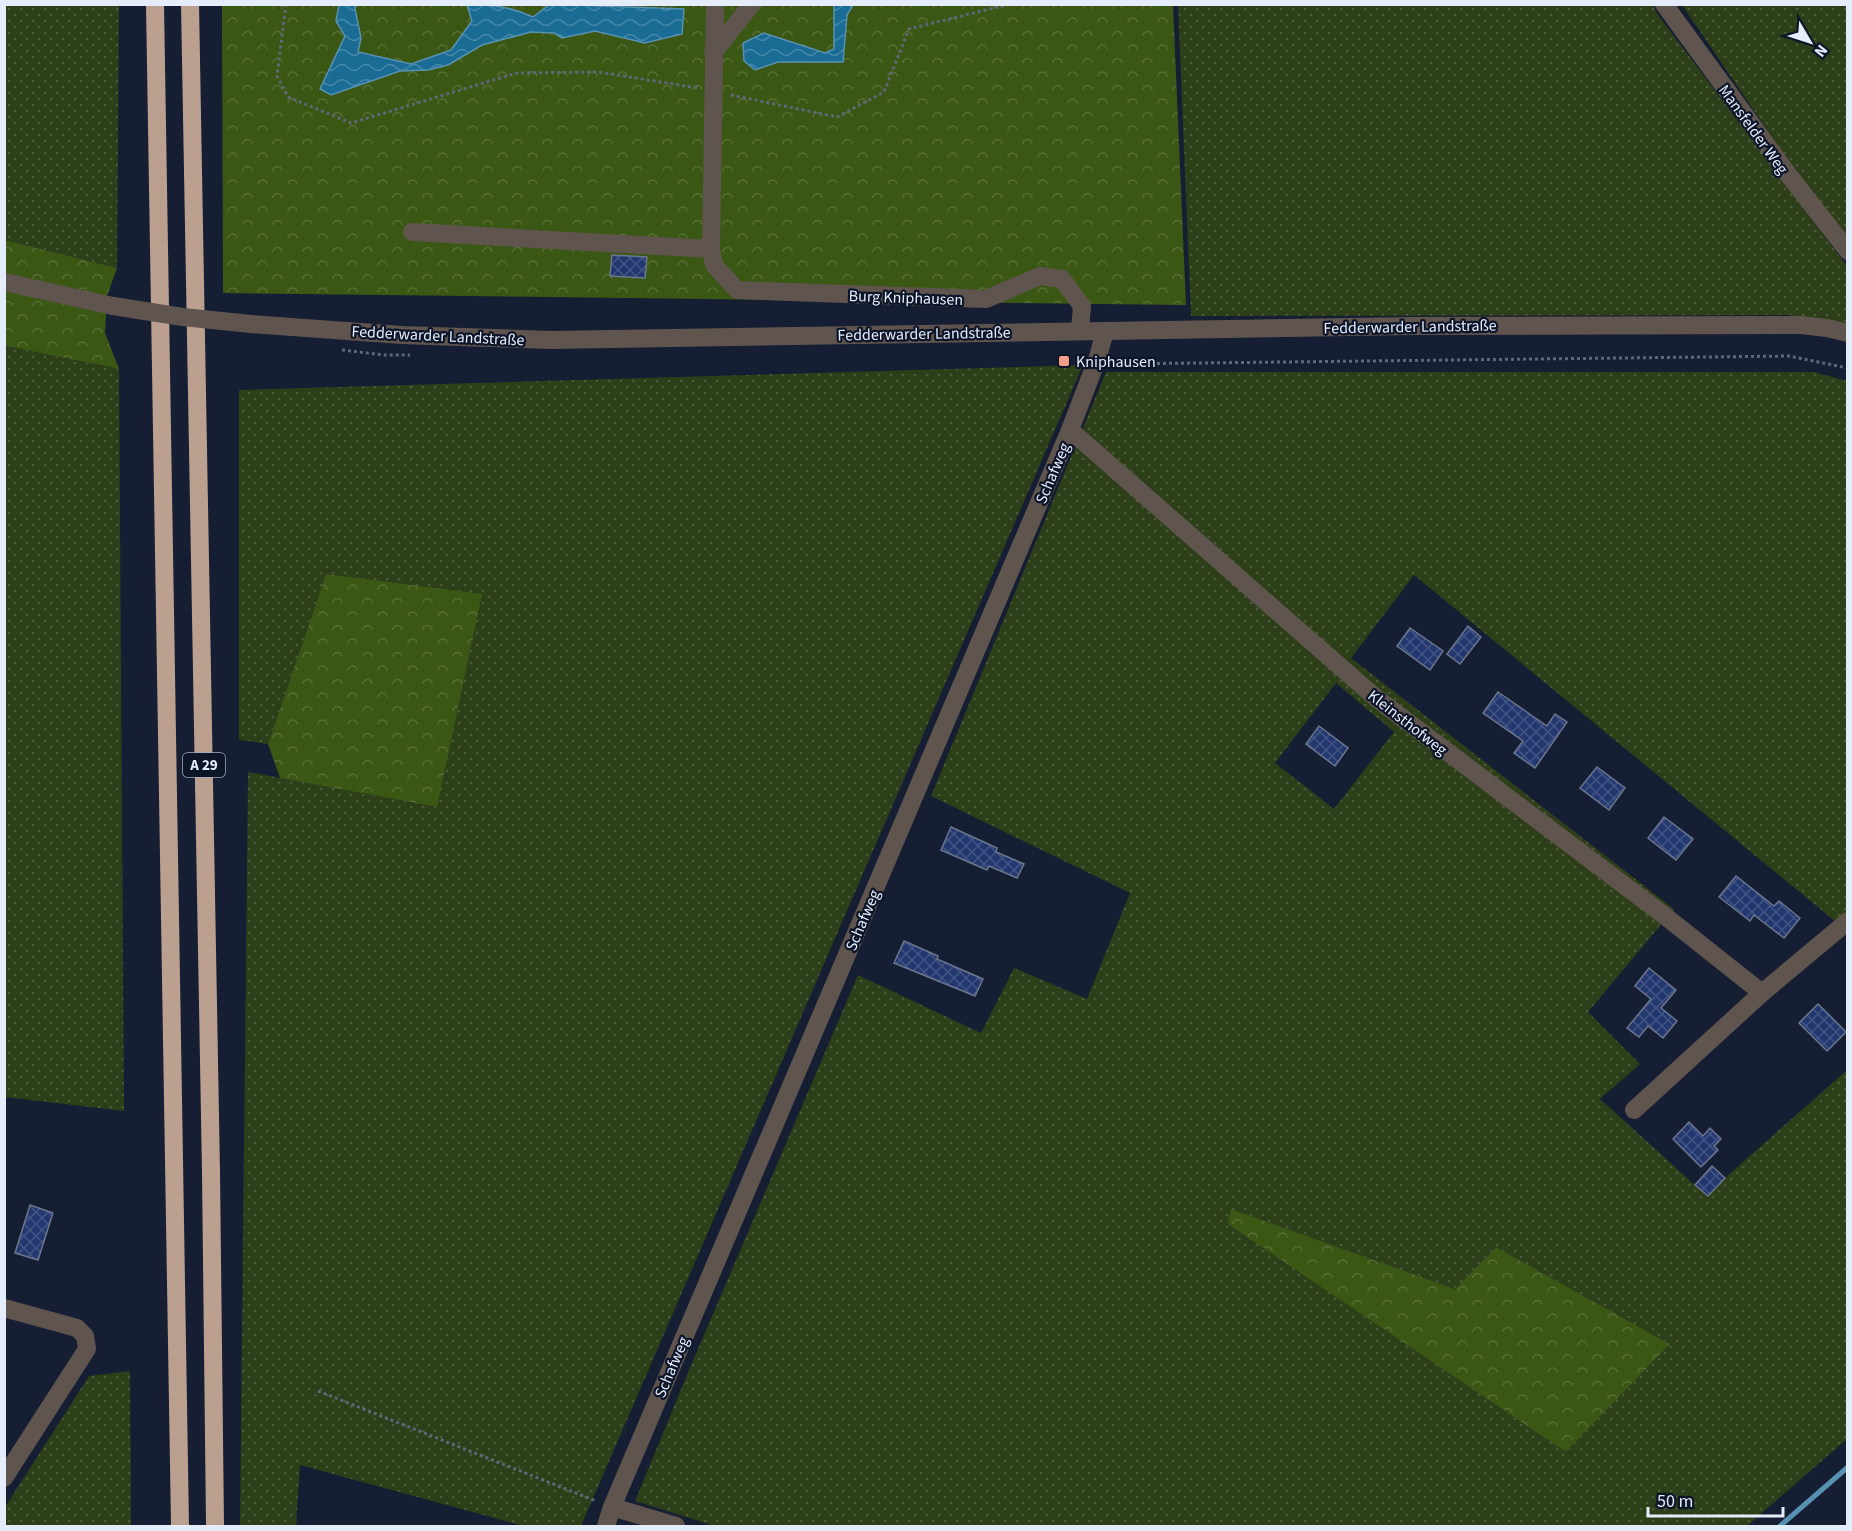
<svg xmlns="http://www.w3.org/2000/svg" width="1852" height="1531" viewBox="0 0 1852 1531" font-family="'Source Sans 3',sans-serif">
  <defs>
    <pattern id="grass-dots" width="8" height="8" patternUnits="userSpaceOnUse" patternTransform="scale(1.5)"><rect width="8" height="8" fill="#2d3f18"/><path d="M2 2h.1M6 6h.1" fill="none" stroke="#4b5b3a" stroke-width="1.8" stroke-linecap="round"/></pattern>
    <pattern id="forest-crowns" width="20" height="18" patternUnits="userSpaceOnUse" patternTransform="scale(1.5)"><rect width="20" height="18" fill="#3b5714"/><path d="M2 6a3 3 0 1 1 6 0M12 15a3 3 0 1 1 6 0" fill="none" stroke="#576f37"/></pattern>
    <pattern id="water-waves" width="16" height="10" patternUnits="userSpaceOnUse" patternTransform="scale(1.5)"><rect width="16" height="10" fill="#1a6c95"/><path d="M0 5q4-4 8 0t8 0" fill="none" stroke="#4688aa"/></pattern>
    <pattern id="building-cross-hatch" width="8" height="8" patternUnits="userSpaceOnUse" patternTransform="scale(1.5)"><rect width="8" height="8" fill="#23386f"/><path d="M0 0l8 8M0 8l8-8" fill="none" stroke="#435584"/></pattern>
  </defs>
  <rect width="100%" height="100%" fill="#151e32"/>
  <g fill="url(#grass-dots)" fill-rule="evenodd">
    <path d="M5 4 119 5 117 268 5 240Z"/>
    <path d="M1178 5H1653L1658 15 1847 266V324L1790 315 1191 316Z"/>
    <path d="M1682 5H1847V236L1789 162Z"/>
    <path d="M4 346 119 369 124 1111 5 1097Z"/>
    <path d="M1083 365 581 1526H524L300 1465 296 1526H240L248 772 437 807 326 574 268 744 239 740V390Z"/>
    <path d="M1106 372H1814L1847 381V931L1414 575 1351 658 1674 909 1588 1012 1640 1064 1600 1099 1707 1196 1725 1178 1847 1070V1439L1747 1526H715L635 1501 689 1370 858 975 981 1033 1014 968 1087 999 1130 893 931 796ZM1336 683 1394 732 1334 809 1275 763ZM1232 1210 1455 1289 1496 1247 1670 1344 1566 1452Z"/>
    <path d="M130 1371 131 1526H5V1507L89 1376Z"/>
  </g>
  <g fill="url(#forest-crowns)">
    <path d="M222 5H1173L1186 305 223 293Z"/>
    <path d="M5 240 117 268 107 296 105 333 119 369 5 346Z"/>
    <path d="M326 574 482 594 437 807 280 778 268 744Z"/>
    <path d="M1231 1209 1455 1289 1496 1247 1670 1344 1566 1452 1228 1224Z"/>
  </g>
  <g fill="url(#water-waves)" stroke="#5792b3" stroke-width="1.5">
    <path d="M574 5 684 9 682 34 645 43 595 31 562 38 554 33 531 32 482 45 448 65 428 70 400 71 331 95 320 89 345 36 336 21 339 5H356L355 9 361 38 358 52 411 64 451 50 472 21 467 5C490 4 512 7 533 17L549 5Z"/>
    <path d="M834 5H853L847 15 843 62H778L755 70 744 61 743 43 764 33 825 53 834 49Z"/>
  </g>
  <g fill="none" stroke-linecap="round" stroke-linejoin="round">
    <path stroke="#5792b3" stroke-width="5" d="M1780 1526 1848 1467"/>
  </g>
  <g fill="url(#building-cross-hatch)" stroke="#6b768f" stroke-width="1.5">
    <path d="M612 255 647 257 645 278 610 276Z"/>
    <path d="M1468 626 1481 637 1460 664 1447 654Z"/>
    <path d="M1410 628 1443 651 1430 670 1397 646Z"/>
    <path d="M1498 692 1547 726 1555 714 1567 722 1535 768 1514 753 1523 741 1483 713Z"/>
    <path d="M1319 726 1348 748 1335 766 1306 744Z"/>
    <path d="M1597 767 1625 788 1609 810 1580 788Z"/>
    <path d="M1664 817 1693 839 1676 860 1648 838Z"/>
    <path d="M951 827 997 848 996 852 1024 864 1017 878 989 866 987 870 941 850Z"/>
    <path d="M1736 876 1774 906 1779 901 1800 918 1784 938 1754 915 1750 921 1719 897Z"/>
    <path d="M904 941 938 956 937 959 983 979 975 996 894 963Z"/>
    <path d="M1649 968 1676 990 1661 1008 1677 1021 1663 1038 1648 1026 1639 1037 1627 1028 1651 999 1635 986Z"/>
    <path d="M1818 1004 1846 1032 1827 1051 1799 1023Z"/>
    <path d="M1689 1122 1703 1136 1710 1128 1721 1139 1714 1146 1718 1150 1701 1167 1673 1139Z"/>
    <path d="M1712 1166 1725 1178 1708 1196 1695 1185Z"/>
    <path d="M30 1205 53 1213 38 1260 15 1253Z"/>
  </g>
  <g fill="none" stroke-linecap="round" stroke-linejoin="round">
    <g stroke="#5f6879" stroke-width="3" stroke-dasharray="3 3" stroke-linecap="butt">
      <path d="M286 4 277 76 288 97 351 123 517 73 598 72 698 88"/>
      <path d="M731 95 837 117 884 92 909 29 1010 4"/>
      <path d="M342 350 384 355H410"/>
      <path d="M1115 364 1789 356 1848 368"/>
      <path d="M318 1391 596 1501"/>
    </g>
    <g stroke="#60554e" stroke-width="18">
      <path d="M715 4 711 249 714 265 737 290 986 299 1040 276 1062 279 1082 306 1080 330"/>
      <path d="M1664 4 1787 173 1848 251"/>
      <path d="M713 53 752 4"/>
      <path d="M412 232 711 249"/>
      <path d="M4 282 113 306"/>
      <path d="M251 324 402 335 551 340 1412 326 1801 325 1827 328 1848 333"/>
      <path d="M1070 430 1376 698 1665 916 1762 993"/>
      <path d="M1634 1110 1762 993 1848 921"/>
      <path d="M4 1308 77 1328 85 1336 87 1349 4 1478"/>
      <path d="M612 1507 676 1526"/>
      <path d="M606 1526 612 1507 1070 430 1098 357 1105 331"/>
    </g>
    <g stroke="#bca08f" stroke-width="18">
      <path d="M155 4 180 1526"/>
      <path d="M190 4 211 1172 215 1526"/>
    </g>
    <path stroke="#60554e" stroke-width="18" d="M113 306 183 317 251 324"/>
  </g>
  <rect fill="#f49e87" stroke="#0d1528" stroke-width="2" x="1058" y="355" width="12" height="12" rx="3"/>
  <g text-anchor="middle" stroke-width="4.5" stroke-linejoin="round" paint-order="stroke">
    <rect fill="#0d1528" stroke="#a4acbb" stroke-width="1.5" x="183" y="753" width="42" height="24" rx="4.5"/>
    <g font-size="15" font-weight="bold" fill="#e5ecfa">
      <text x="204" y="770">A 29</text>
    </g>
    <g font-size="16" fill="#e5ecfa" stroke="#0d1528">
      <text transform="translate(1754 129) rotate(54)" y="6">Mansfelder Weg</text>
      <text transform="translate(906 297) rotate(2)" y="6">Burg Kniphausen</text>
      <text transform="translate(1410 326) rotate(-1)" y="6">Fedderwarder Landstraße</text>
      <text transform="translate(924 333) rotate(-1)" y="6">Fedderwarder Landstraße</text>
      <text transform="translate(438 335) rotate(3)" y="6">Fedderwarder Landstraße</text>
      <text transform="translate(1052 473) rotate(-67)" y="6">Schafweg</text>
      <text transform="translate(1408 722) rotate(38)" y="6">Kleinsthofweg</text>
      <text transform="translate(862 920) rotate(-67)" y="6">Schafweg</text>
      <text transform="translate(671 1367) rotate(-67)" y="6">Schafweg</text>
    </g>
    <g font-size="16" fill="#e5ecfa" stroke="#0d1528" text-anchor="start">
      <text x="1076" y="367">Kniphausen</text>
    </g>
  </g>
  <rect width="1852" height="1531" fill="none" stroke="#e5ecfa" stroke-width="12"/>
  <g transform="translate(1810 42) rotate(129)" stroke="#0d1528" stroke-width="4.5" paint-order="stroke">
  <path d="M0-4.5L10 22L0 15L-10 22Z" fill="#e5ecfa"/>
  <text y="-9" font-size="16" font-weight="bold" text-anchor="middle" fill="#e5ecfa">N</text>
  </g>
  <path d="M1648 1507v9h135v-9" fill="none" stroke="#e5ecfa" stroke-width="3"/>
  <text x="1657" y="1507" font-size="18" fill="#e5ecfa" stroke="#0d1528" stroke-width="4.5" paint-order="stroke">50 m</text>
</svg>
